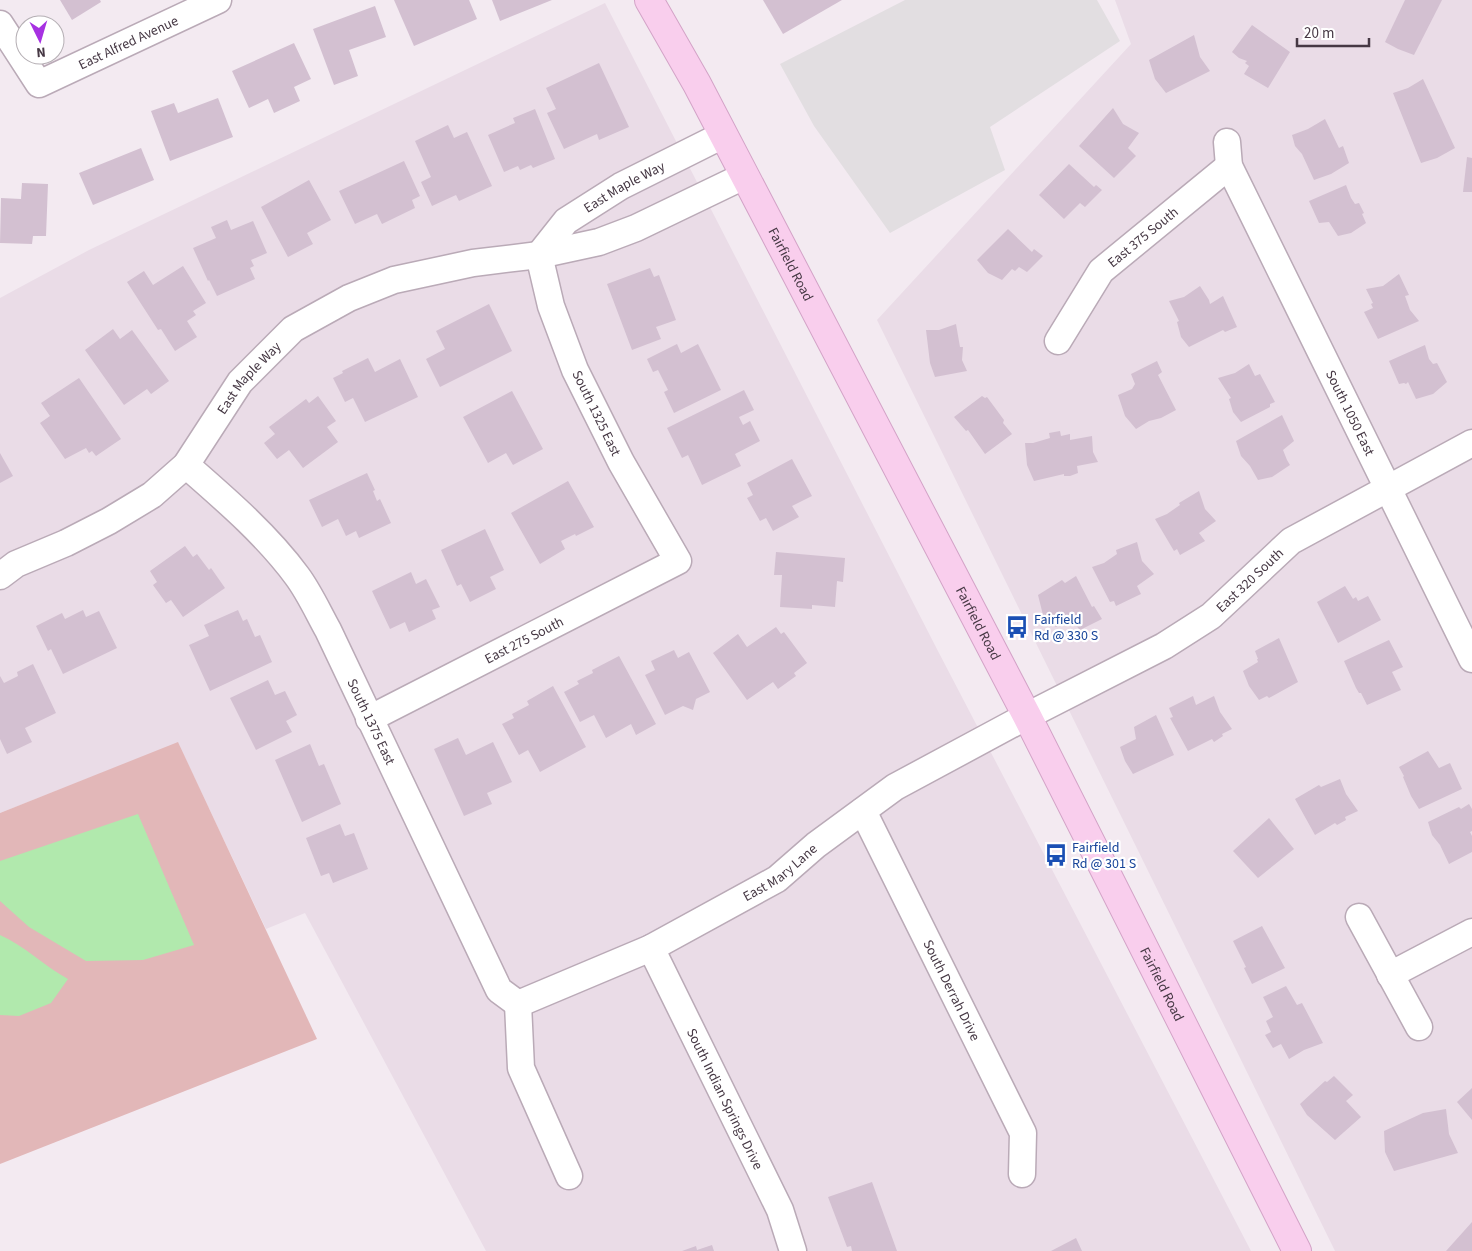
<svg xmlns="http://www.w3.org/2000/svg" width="1472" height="1251" viewBox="0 0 1472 1251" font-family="'Source Sans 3',sans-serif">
  <rect width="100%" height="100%" fill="#f3eaf1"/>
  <g fill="#eadce7">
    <path d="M1115 0H1472V1251H1335L877 320 1131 44Z"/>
    <path d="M605 3 939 653 1251 1251H486L305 913 266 929 178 743 0 813V298L89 250Z"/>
  </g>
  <path fill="#e2b7b8" d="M178 742 317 1039 0 1164V813Z"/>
  <path fill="#e2dee1" d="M905 0H1097L1120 41 990 127 1005 170 890 233 814 126 780 64Z"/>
  <g fill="#b1e9ad">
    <path d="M138 814 194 945 143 960 86 961 29 927 0 901V861Z"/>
    <path d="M0 935C25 946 44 966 68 979L51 1003 19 1016 0 1015Z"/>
  </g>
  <g fill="#d3c0d1">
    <path d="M60 0H100L101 2 72 20Z"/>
    <path d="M394 0H469L477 19 414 46Z"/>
    <path d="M492 0H552L500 21Z"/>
    <path d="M763 0H842L783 34Z"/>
    <path d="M1405 0H1442L1414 55 1398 49 1385 42Z"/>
    <path d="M375 6 386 37 349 50 358 76 334 85 313 29Z"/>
    <path d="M1252 25 1290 52 1268 88 1244 74 1249 66 1245 63 1247 61 1239 58 1232 52Z"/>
    <path d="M1194 35 1200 57 1210 71 1166 93 1155 79 1149 60Z"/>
    <path d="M294 43 311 79 294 87 300 101 274 113 268 99 249 108 232 71Z"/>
    <path d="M599 63 629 127 599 140 597 134 564 149 547 113 556 109 546 88Z"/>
    <path d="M1423 79 1455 148 1437 158 1421 163 1393 93 1408 88Z"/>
    <path d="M218 98 233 137 170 161 151 111 174 103 178 113Z"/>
    <path d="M1113 108 1123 124 1139 133 1128 148 1136 156 1114 178 1079 146Z"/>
    <path d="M535 109 555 159 533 168 531 165 520 170 518 166 504 172 488 135 515 123 513 118Z"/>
    <path d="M1325 119 1339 148 1343 146 1349 163 1331 174 1314 180 1302 154 1295 146 1292 135 1308 129Z"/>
    <path d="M448 125 454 138 467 132 492 186 459 201 456 195 432 206 421 182 431 177 415 141Z"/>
    <path d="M141 148 154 180 93 205 79 173Z"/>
    <path d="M1467 157 1472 158V192H1463Z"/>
    <path d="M404 161 420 196 412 200 415 208 382 224 377 214 355 224 339 191Z"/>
    <path d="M1069 164 1094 187 1096 185 1102 190 1085 207 1080 203 1064 219 1039 195Z"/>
    <path d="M309 180 331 220 307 233 313 244 288 257 261 207Z"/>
    <path d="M22 183 48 184 46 236H33L32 244 0 243 1 198 21 199Z"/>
    <path d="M1346 185 1351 198 1355 204 1359 203 1364 213 1362 214 1366 223 1351 233 1338 236 1329 222 1319 223 1309 201Z"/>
    <path d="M227 220 231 230 253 221 267 253 251 260 254 266 250 268 255 279 217 296 209 280 208 281 193 248 216 238 211 227Z"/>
    <path d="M1008 229 1032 252 1034 249 1043 256 1027 272 1019 267 1015 271 1012 269 1002 280 988 273 977 260Z"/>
    <path d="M183 266 206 303 193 311 196 315 187 321 197 337 175 351 161 329 158 330 127 282 144 271 153 285Z"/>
    <path d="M650 268 654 277 659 275 676 320 656 327 661 339 632 350 607 284Z"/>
    <path d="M1399 274 1409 295 1405 296 1410 310 1419 321 1378 339 1364 312 1373 308 1371 304 1373 303 1366 289 1383 286Z"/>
    <path d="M1200 286 1209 300 1210 304 1223 296 1237 327 1225 332 1223 330 1189 347 1181 337 1177 322 1179 321 1169 301 1184 297Z"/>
    <path d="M489 304 512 351 440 387 426 359 445 349 436 331Z"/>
    <path d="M956 324 960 347H963L962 360 967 371 935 377 930 363 926 330H939Z"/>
    <path d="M113 329 120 339 132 330 169 381 151 394 147 389 124 405 85 350Z"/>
    <path d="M677 344 681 353 698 344 721 390 674 413 664 392 668 390 658 370 653 372 647 359Z"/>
    <path d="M1425 345 1429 359 1433 364 1437 363 1447 382 1433 394 1416 399 1408 382 1406 384 1404 383 1399 384 1389 361Z"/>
    <path d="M368 358 375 372 400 359 418 397 365 422 353 398 345 402 333 378 343 373 342 371Z"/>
    <path d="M1157 361 1162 372 1158 375 1176 410 1161 418 1149 421 1136 429 1125 416 1118 395 1132 389 1135 384 1131 374Z"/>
    <path d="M1249 364 1255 376 1260 374 1275 402 1270 404V407L1241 422 1233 412 1229 399 1231 398 1218 378 1235 373Z"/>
    <path d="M79 378 121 439 96 456 92 451 89 453 86 448 65 459 40 423 50 416 41 403Z"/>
    <path d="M744 390 754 410 739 417 743 425 750 421 760 441 735 454 741 466 702 485 688 455 682 458 667 428Z"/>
    <path d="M512 391 543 449 513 465 506 453 488 463 463 417Z"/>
    <path d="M318 396 336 421 327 427 338 442 303 468 289 450 277 459 264 443 275 434 269 427 306 399 309 403Z"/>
    <path d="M982 396 985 398 987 397 1004 420 1003 423 1012 434 985 454 968 430 966 431 954 417Z"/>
    <path d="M1282 415 1294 441 1283 450 1287 460 1290 465 1272 477 1258 480 1250 466 1241 456 1236 441Z"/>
    <path d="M1060 431 1061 436 1070 434V440L1092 436 1093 452 1098 462 1077 466 1078 473 1070 476H1064V474L1034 481 1027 465 1025 443H1033L1050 438 1049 433Z"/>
    <path d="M0 453 13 476 0 483Z"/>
    <path d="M792 459 812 496 792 506 799 517 773 531 766 518 760 521 747 498 753 495 747 483Z"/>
    <path d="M367 473 375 490 373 491 377 501 380 499 391 523 359 538 356 531 346 536 338 519 322 527 309 500Z"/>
    <path d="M568 481 594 527 576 536 575 534 561 541 565 549 540 564 511 513Z"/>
    <path d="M1199 491 1205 509 1216 521 1199 533 1205 541 1180 555 1177 549 1174 551 1155 519 1167 514 1180 505 1179 503Z"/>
    <path d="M485 529 504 570 490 577 496 589 470 602 461 584 457 586 441 550Z"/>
    <path d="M1137 542 1142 561 1154 574 1137 586 1141 594 1116 606 1114 601 1110 602 1092 567 1104 563 1117 554 1116 550Z"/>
    <path d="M185 546 193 557 197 554 209 570 211 568 225 588 183 617 171 600 166 603 153 585 157 582 150 571Z"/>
    <path d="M776 552 845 558 843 582 837 581 835 607 812 605V609L780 607 782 575H774Z"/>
    <path d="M411 572 416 584 426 579 440 607 432 610 436 619 409 632 405 622 390 629 372 591Z"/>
    <path d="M1076 576 1092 607 1094 606 1102 619 1080 630 1073 622 1069 624 1067 622 1056 627 1043 615 1038 595 1062 580 1065 583Z"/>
    <path d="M1345 586 1353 599 1356 597 1358 601 1368 596 1381 620 1338 643 1317 602Z"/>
    <path d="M83 610 86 617 99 611 117 648 63 674 51 649 48 651 36 626 62 613 65 619Z"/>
    <path d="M238 610 243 621 247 619 255 637 260 635 272 662 210 691 189 645 209 636 204 625Z"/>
    <path d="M776 627 781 634 784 632 807 663 794 673 796 676 778 689 773 682 747 700 713 653 738 634 747 647Z"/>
    <path d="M1279 638 1298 682 1269 698 1267 696 1259 700 1249 686 1243 671 1258 662 1257 659H1258L1255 651Z"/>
    <path d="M1389 640 1403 667 1392 672 1401 690 1367 705 1361 693H1359L1356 688 1344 661Z"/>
    <path d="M674 650 678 658 689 652 710 692 696 699 693 710 683 706 665 715 645 675 655 670 651 661Z"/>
    <path d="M619 656 656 724 636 735 631 724 606 738 594 715 580 722 564 692 579 684 577 681 593 673 592 670Z"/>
    <path d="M33 664 56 713 25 728 32 742 7 754 0 739V676L4 683 18 676 17 672Z"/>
    <path d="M268 680 275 695 285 691 297 715 286 721 292 732 256 750 230 698Z"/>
    <path d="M553 686 586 747 540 772 528 750 519 755 502 724 514 718 512 714 529 705 527 701Z"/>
    <path d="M1193 696 1196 705 1214 696 1220 712 1232 729 1222 734 1223 736 1214 742 1212 739 1188 751 1170 718 1173 717 1169 708Z"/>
    <path d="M1156 715 1174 755 1133 774 1125 761 1120 747 1136 739 1134 727Z"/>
    <path d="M458 738 466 755 493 742 512 782 487 793 492 804 464 816 434 749Z"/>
    <path d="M310 744 319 766 324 764 341 804 302 822 275 760Z"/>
    <path d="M1428 751 1439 768 1450 763 1462 789 1419 809 1411 796 1403 777 1404 776 1399 767Z"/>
    <path d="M1340 779 1346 794 1358 811 1345 817 1346 820 1337 825 1335 823 1315 835 1295 799 1319 785 1321 787Z"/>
    <path d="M1469 804 1472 809V831L1470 832 1472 836V852L1449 864 1440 845 1432 835 1428 822 1459 807 1461 809Z"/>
    <path d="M1269 818 1294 849 1258 878 1233 851Z"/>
    <path d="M340 824 345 836 354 833 368 869 333 883 329 873 321 876 306 838Z"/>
    <path d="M1262 926 1285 968 1252 984 1244 968 1246 967 1233 941Z"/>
    <path d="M1286 986 1297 1005 1302 1003 1323 1043 1304 1050 1289 1059 1281 1044 1273 1048 1265 1035 1271 1032 1266 1021 1273 1017 1263 997Z"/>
    <path d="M1334 1076 1353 1095 1346 1101 1361 1117 1335 1140 1307 1115 1300 1104 1325 1081 1327 1082Z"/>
    <path d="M1472 1088V1120L1457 1102Z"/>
    <path d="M1446 1109 1449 1134 1458 1153 1394 1171 1385 1152 1384 1131 1423 1113Z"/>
    <path d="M872 1182 897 1251H852L851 1246 847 1247 828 1197Z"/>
    <path d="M1472 1222V1251H1446Z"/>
    <path d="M1076 1238 1082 1251H1051Z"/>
    <path d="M712 1245 714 1251H682L696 1246 697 1250Z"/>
  </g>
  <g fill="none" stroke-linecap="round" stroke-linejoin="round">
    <defs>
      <g id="street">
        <path id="s1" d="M0 24 39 84 218 0"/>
        <path id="s2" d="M1227 142 1229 166 1472 659"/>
        <path id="s3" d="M539 255 566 221 621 186 723 135"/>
        <path id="s4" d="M1058 341 1101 271 1229 166"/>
        <path id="s5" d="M186 465C225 499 267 535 297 576 309 592 318 612 328 630L499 990 518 1004"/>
        <path id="s6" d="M0 576 16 564 66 543 109 521 152 495 186 465 240 382 293 329 349 298 394 280 473 263 539 255 599 242 636 228 744 176"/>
        <path id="s7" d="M369 719 678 561 621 462 575 370 551 306 539 255"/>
        <path id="s8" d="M863 811 1023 1133 1022 1174"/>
        <path d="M1359 917 1419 1027"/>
        <path id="s9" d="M651 948 780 1210 793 1251"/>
        <path d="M1390 975 1472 932"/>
        <path id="s10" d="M518 1004 651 948 777 879 816 845 895 787 1027 716 1164 646 1211 616 1291 541 1472 443"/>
        <path d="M518 1004 521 1068 569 1176"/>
      </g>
      <g id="secondary">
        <path id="s11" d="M649 0 697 84 1027 716 1297 1251"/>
      </g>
    </defs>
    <use href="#street" stroke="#baaab7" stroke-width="29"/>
    <use href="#secondary" stroke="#d3a3c7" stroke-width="30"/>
    <use href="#street" stroke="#fff" stroke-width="26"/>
    <use href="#secondary" stroke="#f9ceed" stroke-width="28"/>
  </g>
  <defs>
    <symbol id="bus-bare" viewBox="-9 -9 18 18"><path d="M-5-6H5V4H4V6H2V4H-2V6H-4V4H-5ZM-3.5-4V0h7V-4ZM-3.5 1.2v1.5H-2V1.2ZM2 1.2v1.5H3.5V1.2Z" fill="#1a4fb4" stroke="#fff" stroke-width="2.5" paint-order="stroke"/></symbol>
  </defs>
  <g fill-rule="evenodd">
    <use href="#bus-bare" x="1001" y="611" width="32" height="32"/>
    <use href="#bus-bare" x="1040" y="839" width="32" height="32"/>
  </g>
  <g text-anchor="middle" stroke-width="4.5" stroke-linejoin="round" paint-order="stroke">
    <g font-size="14" fill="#463844" stroke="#fff">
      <text dy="5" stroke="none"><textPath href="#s1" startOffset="170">East Alfred Avenue</textPath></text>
      <text dy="5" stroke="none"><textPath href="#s3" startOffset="111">East Maple Way</textPath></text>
      <text dy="5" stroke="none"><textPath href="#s4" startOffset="136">East 375 South</textPath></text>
      <text dy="5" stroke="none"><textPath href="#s11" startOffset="300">Fairfield Road</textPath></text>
      <text dy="5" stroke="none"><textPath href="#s6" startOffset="326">East Maple Way</textPath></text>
      <text dy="5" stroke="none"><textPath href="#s2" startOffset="299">South 1050 East</textPath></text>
      <text transform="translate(597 413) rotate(64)" y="5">South 1325 East</text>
      <text dy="5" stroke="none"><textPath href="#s10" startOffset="850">East 320 South</textPath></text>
      <text dy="5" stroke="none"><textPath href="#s11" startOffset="705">Fairfield Road</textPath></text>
      <text dy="5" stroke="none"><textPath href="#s7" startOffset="174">East 275 South</textPath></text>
      <text dy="5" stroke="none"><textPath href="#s5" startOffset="321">South 1375 East</textPath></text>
      <text dy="5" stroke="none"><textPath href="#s10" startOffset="294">East Mary Lane</textPath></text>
      <text dy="5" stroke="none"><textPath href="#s11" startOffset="1110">Fairfield Road</textPath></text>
      <text dy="5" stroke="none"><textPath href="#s8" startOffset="200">South Derrah Drive</textPath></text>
      <text dy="5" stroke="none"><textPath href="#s9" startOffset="168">South Indian Springs Drive</textPath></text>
    </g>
    <g font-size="14" fill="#164399" stroke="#fff" text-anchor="start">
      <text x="1034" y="624">Fairfield<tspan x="1034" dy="16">Rd @ 330 S</tspan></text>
      <text x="1072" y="852">Fairfield<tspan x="1072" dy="16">Rd @ 301 S</tspan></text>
    </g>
  </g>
  <g transform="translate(40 40) rotate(175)"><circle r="24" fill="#ffffff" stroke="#b5afb4"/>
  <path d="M0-4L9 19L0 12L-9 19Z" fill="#a731e2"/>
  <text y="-8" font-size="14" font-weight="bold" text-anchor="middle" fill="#463844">N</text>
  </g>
  <path d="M1297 38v8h72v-8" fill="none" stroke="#463844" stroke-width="2.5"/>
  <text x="1304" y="38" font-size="15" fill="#463844" stroke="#ffffff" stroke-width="4" paint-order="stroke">20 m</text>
</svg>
